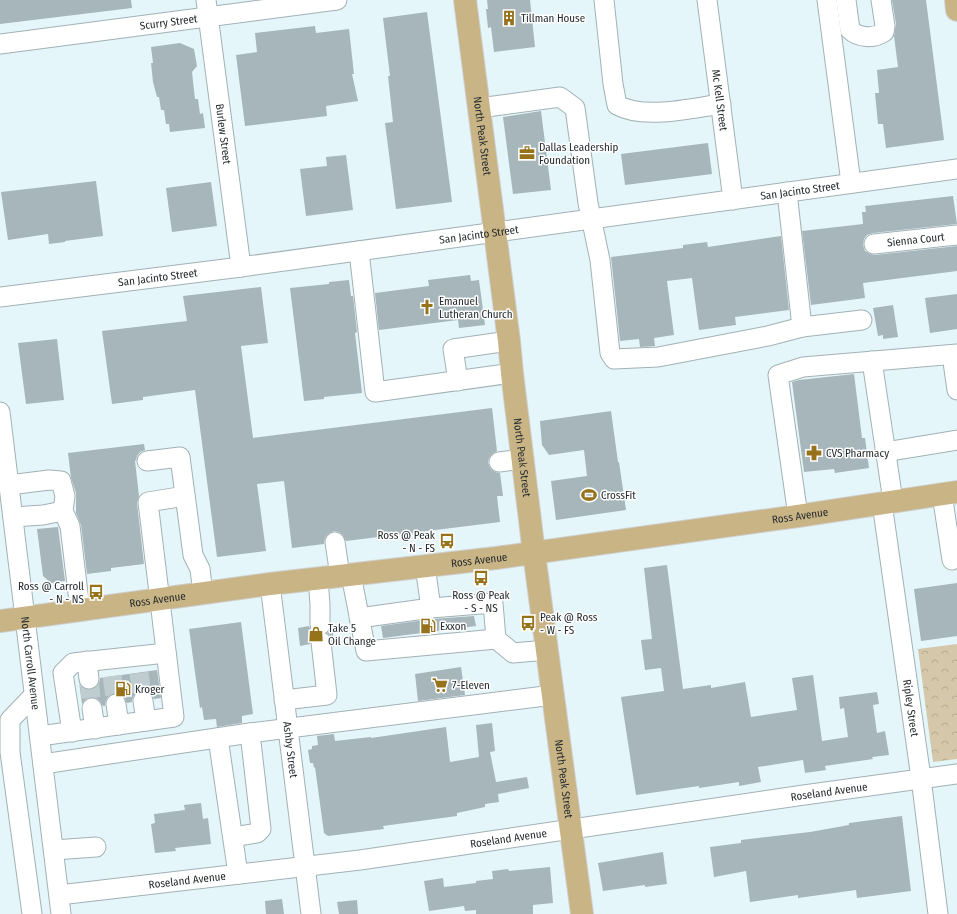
<svg xmlns="http://www.w3.org/2000/svg" width="957" height="914" viewBox="0 0 957 914" font-family="'Fira Sans Condensed',sans-serif">
  <defs>
    <pattern id="forest-crowns" width="20" height="18" patternUnits="userSpaceOnUse"><rect width="20" height="18" fill="#d5c7aa"/><path d="M2 6a3 3 0 1 1 6 0M12 15a3 3 0 1 1 6 0" fill="none" stroke="#b7ab93"/></pattern>
  </defs>
  <rect width="100%" height="100%" fill="#e5f6fa"/>
  <path fill="url(#forest-crowns)" d="M957 644V759L933 762 918 649Z"/>
  <g fill="#a6b6bb">
    <path d="M0 0H131L132 8 0 24Z"/>
    <path d="M487 0H530L535 47 494 52 491 27 488 28 486 9H488Z"/>
    <path d="M892 0H926L944 140 886 148 883 124H878L875 93H879L877 70 898 67 894 36 896 24Z"/>
    <path d="M427 12 452 202 396 209 385 123 393 122 388 76H390L383 18Z"/>
    <path d="M315 26 316 33 349 29 354 74H352L358 101 326 106 327 116 245 126 236 55 257 52 255 33Z"/>
    <path d="M180 43 194 49 197 66 192 72 195 99H198L200 114 203 113 205 128 170 132 169 124H166L164 110H161L159 97H157L153 82 151 63H153L151 47Z"/>
    <path d="M541 111 551 190 513 194 503 117Z"/>
    <path d="M708 143 712 174 625 185 621 154Z"/>
    <path d="M346 155 353 210 306 216 300 169 327 166 326 157Z"/>
    <path d="M96 181 103 236 65 241V242L49 244 48 234 8 240 1 192Z"/>
    <path d="M211 182 217 226 172 232 166 188Z"/>
    <path d="M953 196 957 224 873 233 867 235 864 239 863 245 865 251 870 254 875 255 957 246V271L863 283 865 298 811 305 802 231 863 224 862 212H866L865 206Z"/>
    <path d="M781 236 789 310 735 317 736 325 699 330 692 278 667 281 674 335 654 338 655 346 640 347 639 339 620 341 611 257 683 248V245L707 242 708 247Z"/>
    <path d="M470 275 471 281 479 280 485 325 459 328 458 320 379 330 375 293 429 286 428 280Z"/>
    <path d="M349 280 351 296H353L357 332 355 333 362 393 324 397V399L304 401 290 288 329 284V282Z"/>
    <path d="M261 287 268 343 241 346 253 438 492 408 497 451 492 454 489 458 488 463 491 469 495 472 500 473 503 496H497L500 522 346 541 343 535 339 532 334 531 328 534 325 538 324 544 292 548 284 481 257 484 266 551 217 557 195 390 143 397V400L112 404 102 331 187 321 183 296Z"/>
    <path d="M957 294V329L930 333 925 298Z"/>
    <path d="M893 305 898 337 883 339V335L878 336 873 308Z"/>
    <path d="M57 339 64 400 26 404 18 343Z"/>
    <path d="M854 374 862 438H865L869 468 835 473 834 469 804 472 792 382 799 380Z"/>
    <path d="M611 411 618 462H619L626 510 556 520 551 481 587 476 584 450 549 455 542 445 540 421Z"/>
    <path d="M144 444 145 450 140 452 137 456 136 460 135 461 139 496 137 503 144 564 111 568V571L87 574 81 525 76 513V493L71 478 68 453Z"/>
    <path d="M58 527 65 581 51 583 43 576 37 529Z"/>
    <path d="M667 565 683 689 711 685V688L745 682 751 717 797 710 792 678 813 675 822 741 848 737 844 708 840 709 839 697 877 692 879 704 873 705 877 733 885 731 889 755 872 757 873 759 825 766 826 770 805 773 803 760 758 767 761 782 739 786V782L699 788V786L636 795 621 697 664 691 661 668 645 670 641 640 652 639 644 568Z"/>
    <path d="M957 583V636L921 641 914 589Z"/>
    <path d="M474 616 476 626 383 638 381 626 432 619Z"/>
    <path d="M241 622 253 714 242 716V723L217 727 216 719 204 720 202 707 200 708 189 629Z"/>
    <path d="M331 623 334 640 332 641 330 636 327 633 330 630Z"/>
    <path d="M309 626 311 631 314 634 311 638 310 644 300 646 298 628Z"/>
    <path d="M461 667 465 695 418 701 415 674Z"/>
    <path d="M157 670 161 698 154 699 151 694 147 691 142 690 136 693 133 697 132 702 127 703 124 697 120 694 115 693 109 696 106 700 105 706H103L100 701 96 698 91 697 86 699 82 704 79 682 80 686 84 689 91 690 95 688 99 684 100 678Z"/>
    <path d="M492 723 495 751 490 752 496 782 527 777 529 788 498 794 499 802 485 804V807L457 813V816L383 826 384 829 328 836 324 833 315 767 314 768 313 763H310L308 750 312 749V746L318 745 317 736 334 734 335 741 371 737V738L446 727 450 762 479 757 476 725Z"/>
    <path d="M201 803 203 819 208 818 211 844 175 848 176 851 155 853 151 824 155 823 154 814 185 810 184 805Z"/>
    <path d="M902 816 911 891 857 898 856 890 798 898V895L750 902 746 871 714 877 710 847 741 843V840L810 832 849 825V823Z"/>
    <path d="M663 852 667 884 645 887V885L603 891 598 863Z"/>
    <path d="M550 867 553 903 533 905V914H476V910L465 911 464 906 429 911 424 881 443 878 444 887 476 883V881L493 879 492 871 508 869 509 871Z"/>
    <path d="M282 899 284 914H266L265 901Z"/>
    <path d="M357 900 358 914H339L337 902Z"/>
  </g>
  <g fill="none" stroke-linecap="round" stroke-linejoin="round">
    <g stroke="#bfcdd1" stroke-width="19" stroke-dasharray="19 10" stroke-linecap="butt">
      <path d="M139 673 143 701"/>
      <path d="M112 676 116 704"/>
      <path d="M89 679 92 708"/>
    </g>
    <defs>
      <g id="minor">
        <path id="s1" d="M206 0 241 267"/>
        <path d="M604 0 613 84 617 105C644 120 692 108 721 104"/>
        <path id="s2" d="M707 0 733 200"/>
        <path d="M827 0 851 183"/>
        <path d="M846 0 850 30C859 38 874 39 884 32L885 26 881 0"/>
        <path id="s3" d="M0 44 337 0"/>
        <path d="M479 108 560 97 575 108 588 203 600 260 610 353 614 359 658 357 768 336 802 327"/>
        <path d="M787 192 802 327 862 320"/>
        <path id="s4" d="M874 244 957 235"/>
        <path d="M359 251 375 392 512 373"/>
        <path id="s5" d="M0 297 241 267 957 169"/>
        <path d="M952 355 957 390"/>
        <path d="M872 361 893 501"/>
        <path d="M458 381 453 349 509 341"/>
        <path id="s6" d="M0 412 61 914"/>
        <path d="M885 452 957 440"/>
        <path d="M147 461 180 457 193 555 200 569 203 594"/>
        <path d="M499 462 522 459"/>
        <path d="M9 485 49 480 61 481 65 496 63 511 43 515 13 517"/>
        <path d="M942 494 952 560"/>
        <path id="s7" d="M882 503 921 778 938 914"/>
        <path d="M63 511 70 526 80 610"/>
        <path d="M798 516 778 375 803 367 957 354"/>
        <path d="M335 542 340 576"/>
        <path d="M425 566 431 608"/>
        <path d="M351 575 366 651 496 639 513 653 547 650"/>
        <path d="M318 579 320 604V625"/>
        <path id="s8" d="M270 584 311 914"/>
        <path d="M359 618 431 608 493 603 496 639"/>
        <path d="M87 661 89 679"/>
        <path d="M284 700 327 695 321 642"/>
        <path d="M143 701 146 721"/>
        <path d="M116 704 119 725"/>
        <path d="M92 708 95 729"/>
        <path d="M72 732 63 673 73 663 166 653"/>
        <path d="M40 736 174 717 148 502 185 496"/>
        <path d="M218 738 238 874"/>
        <path d="M43 764 250 733 553 695"/>
        <path d="M233 837 257 833 261 829 250 733"/>
        <path d="M54 850 96 847"/>
        <path id="s9" d="M59 895 360 860 804 795 957 774"/>
        <path d="M32 914 10 752V720L34 695"/>
      </g>
      <g id="major">
        <path id="s10" d="M465 0 509 341 512 373 534 553 582 914"/>
        <path d="M956 0 957 10"/>
        <path id="s11" d="M0 621 270 584 496 558 798 516 957 492"/>
      </g>
    </defs>
    <use href="#minor" stroke="#a1b1b5" stroke-width="21"/>
    <use href="#major" stroke="#cfd0d1" stroke-width="24"/>
    <use href="#minor" stroke="#fff" stroke-width="19"/>
    <use href="#major" stroke="#c9b486" stroke-width="22"/>
  </g>
  <defs>
    <symbol id="building-bare" viewBox="-9 -9 18 18"><path d="M-4-6H4V6H1V3H-1V6H-4ZM-2.5-4.3h1.7v1.8h-1.7ZM.8-4.3h1.7v1.8H.8ZM-2.5-1h1.7V.8h-1.7ZM.8-1h1.7V.8H.8Z" fill="#96721b" stroke="#fff" stroke-width="2.5" paint-order="stroke"/></symbol>
    <symbol id="office-bare" viewBox="-9 -9 18 18"><path d="M-6-3h4V-5.5h4V-3h4V5H-6ZM-1-4.5V-3h2v-1.5ZM-6 0V1H6V0Z" fill="#96721b" stroke="#fff" stroke-width="2.5" paint-order="stroke"/></symbol>
    <symbol id="church-bare" viewBox="-9 -9 18 18"><path d="M-1.2-6h2.4v3.5h3.3v2.4h-3.3V6h-2.4V-.1h-3.3v-2.4h3.3Z" fill="#96721b" stroke="#fff" stroke-width="2.5" paint-order="stroke"/></symbol>
    <symbol id="pharmacy-bare" viewBox="-9 -9 18 18"><path d="M-2-6h4v4h4v4h-4v4h-4v-4h-4v-4h4Z" fill="#96721b" stroke="#fff" stroke-width="2.5" paint-order="stroke"/></symbol>
    <symbol id="stadium-bare" viewBox="-9 -9 18 18"><path d="M0-5a6.5 5 0 1 0 0 10a6.5 5 0 1 0 0-10ZM-3.5-1.8h7v3.6h-7Z" fill="#96721b" stroke="#fff" stroke-width="2.5" paint-order="stroke"/></symbol>
    <symbol id="bus-bare" viewBox="-9 -9 18 18"><path d="M-5-6H5V4H4V6H2V4H-2V6H-4V4H-5ZM-3.5-4V0h7V-4ZM-3.5 1.2v1.5H-2V1.2ZM2 1.2v1.5H3.5V1.2Z" fill="#96721b" stroke="#fff" stroke-width="2.5" paint-order="stroke"/></symbol>
    <symbol id="fuel-bare" viewBox="-9 -9 18 18"><path d="M-5.5-6h7V0h2V4h1.3V-2.5L3-4.5l.8-.8L6-3V5H2.5V1h-1V6h-7ZM-4.2-4.7v3.2H.2V-4.7Z" fill="#96721b" stroke="#fff" stroke-width="2.5" paint-order="stroke"/></symbol>
    <symbol id="shop-bare" viewBox="-9 -9 18 18"><path d="M-5-2.5h2.3a2.7 3.5 0 0 1 5.4 0H5L5.5 6h-11ZM-1.5-2.5h3a1.5 2.3 0 0 0-3 0Z" fill="#96721b" stroke="#fff" stroke-width="2.5" paint-order="stroke"/></symbol>
    <symbol id="supermarket-bare" viewBox="-9 -9 18 18"><path d="M-6-5.5h2.5l.6 2H6L4.5 2H-2.5L-4.4-4H-6ZM-1.5 3.2a1.3 1.3 0 1 0 .1 0ZM3 3.2a1.3 1.3 0 1 0 .1 0Z" fill="#96721b" stroke="#fff" stroke-width="2.5" paint-order="stroke"/></symbol>
  </defs>
  <g fill-rule="evenodd">
    <use href="#building-bare" x="498" y="7" width="22" height="22"/>
    <use href="#office-bare" x="516" y="142" width="22" height="22"/>
    <use href="#church-bare" x="416" y="296" width="22" height="22"/>
    <use href="#pharmacy-bare" x="803" y="442" width="22" height="22"/>
    <use href="#stadium-bare" x="578" y="484" width="22" height="22"/>
    <use href="#bus-bare" x="436" y="530" width="22" height="22"/>
    <use href="#bus-bare" x="470" y="567" width="22" height="22"/>
    <use href="#bus-bare" x="85" y="581" width="22" height="22"/>
    <use href="#bus-bare" x="517" y="612" width="22" height="22"/>
    <use href="#fuel-bare" x="417" y="615" width="22" height="22"/>
    <use href="#shop-bare" x="305" y="623" width="22" height="22"/>
    <use href="#supermarket-bare" x="429" y="674" width="22" height="22"/>
    <use href="#fuel-bare" x="112" y="678" width="22" height="22"/>
  </g>
  <g text-anchor="middle" stroke-width="3" stroke-linejoin="round" paint-order="stroke">
    <g font-size="11" fill="#252b2d" stroke="#fff" text-anchor="start">
      <text x="521" y="22">Tillman House</text>
      <text x="539" y="151">Dallas Leadership<tspan x="539" dy="13">Foundation</tspan></text>
      <text x="439" y="305">Emanuel<tspan x="439" dy="13">Lutheran Church</tspan></text>
      <text x="826" y="457">CVS Pharmacy</text>
      <text x="601" y="499">CrossFit</text>
      <text x="435" y="539" text-anchor="end">Ross @ Peak<tspan x="435" dy="13">- N - FS</tspan></text>
      <text x="84" y="590" text-anchor="end">Ross @ Carroll<tspan x="84" dy="13">- N - NS</tspan></text>
      <text x="481" y="599" text-anchor="middle">Ross @ Peak<tspan x="481" dy="13">- S - NS</tspan></text>
      <text x="540" y="621">Peak @ Ross<tspan x="540" dy="13">- W - FS</tspan></text>
      <text x="440" y="630">Exxon</text>
      <text x="328" y="632">Take 5<tspan x="328" dy="13">Oil Change</tspan></text>
      <text x="452" y="689">7-Eleven</text>
      <text x="135" y="693">Kroger</text>
    </g>
    <g font-size="11" fill="#252b2d" stroke="#fff">
      <text dy="4" stroke="none"><textPath href="#s3" startOffset="170">Scurry Street</textPath></text>
      <text dy="4" stroke="none"><textPath href="#s2" startOffset="101">Mc Kell Street</textPath></text>
      <text dy="4" stroke="none"><textPath href="#s1" startOffset="135">Burlew Street</textPath></text>
      <text dy="4" stroke="none"><textPath href="#s10" startOffset="137">North Peak Street</textPath></text>
      <text dy="4" stroke="none"><textPath href="#s5" startOffset="807">San Jacinto Street</textPath></text>
      <text dy="4" stroke="none"><textPath href="#s5" startOffset="483">San Jacinto Street</textPath></text>
      <text dy="4" stroke="none"><textPath href="#s4" startOffset="42">Sienna Court</textPath></text>
      <text dy="4" stroke="none"><textPath href="#s5" startOffset="159">San Jacinto Street</textPath></text>
      <text dy="4" stroke="none"><textPath href="#s10" startOffset="461">North Peak Street</textPath></text>
      <text dy="4" stroke="none"><textPath href="#s11" startOffset="807">Ross Avenue</textPath></text>
      <text dy="4" stroke="none"><textPath href="#s11" startOffset="483">Ross Avenue</textPath></text>
      <text dy="4" stroke="none"><textPath href="#s11" startOffset="159">Ross Avenue</textPath></text>
      <text dy="4" stroke="none"><textPath href="#s6" startOffset="253">North Carroll Avenue</textPath></text>
      <text dy="4" stroke="none"><textPath href="#s7" startOffset="207">Ripley Street</textPath></text>
      <text dy="4" stroke="none"><textPath href="#s8" startOffset="167">Ashby Street</textPath></text>
      <text dy="4" stroke="none"><textPath href="#s10" startOffset="785">North Peak Street</textPath></text>
      <text dy="4" stroke="none"><textPath href="#s9" startOffset="777">Roseland Avenue</textPath></text>
      <text dy="4" stroke="none"><textPath href="#s9" startOffset="453">Roseland Avenue</textPath></text>
      <text dy="4" stroke="none"><textPath href="#s9" startOffset="129">Roseland Avenue</textPath></text>
    </g>
  </g>
</svg>
